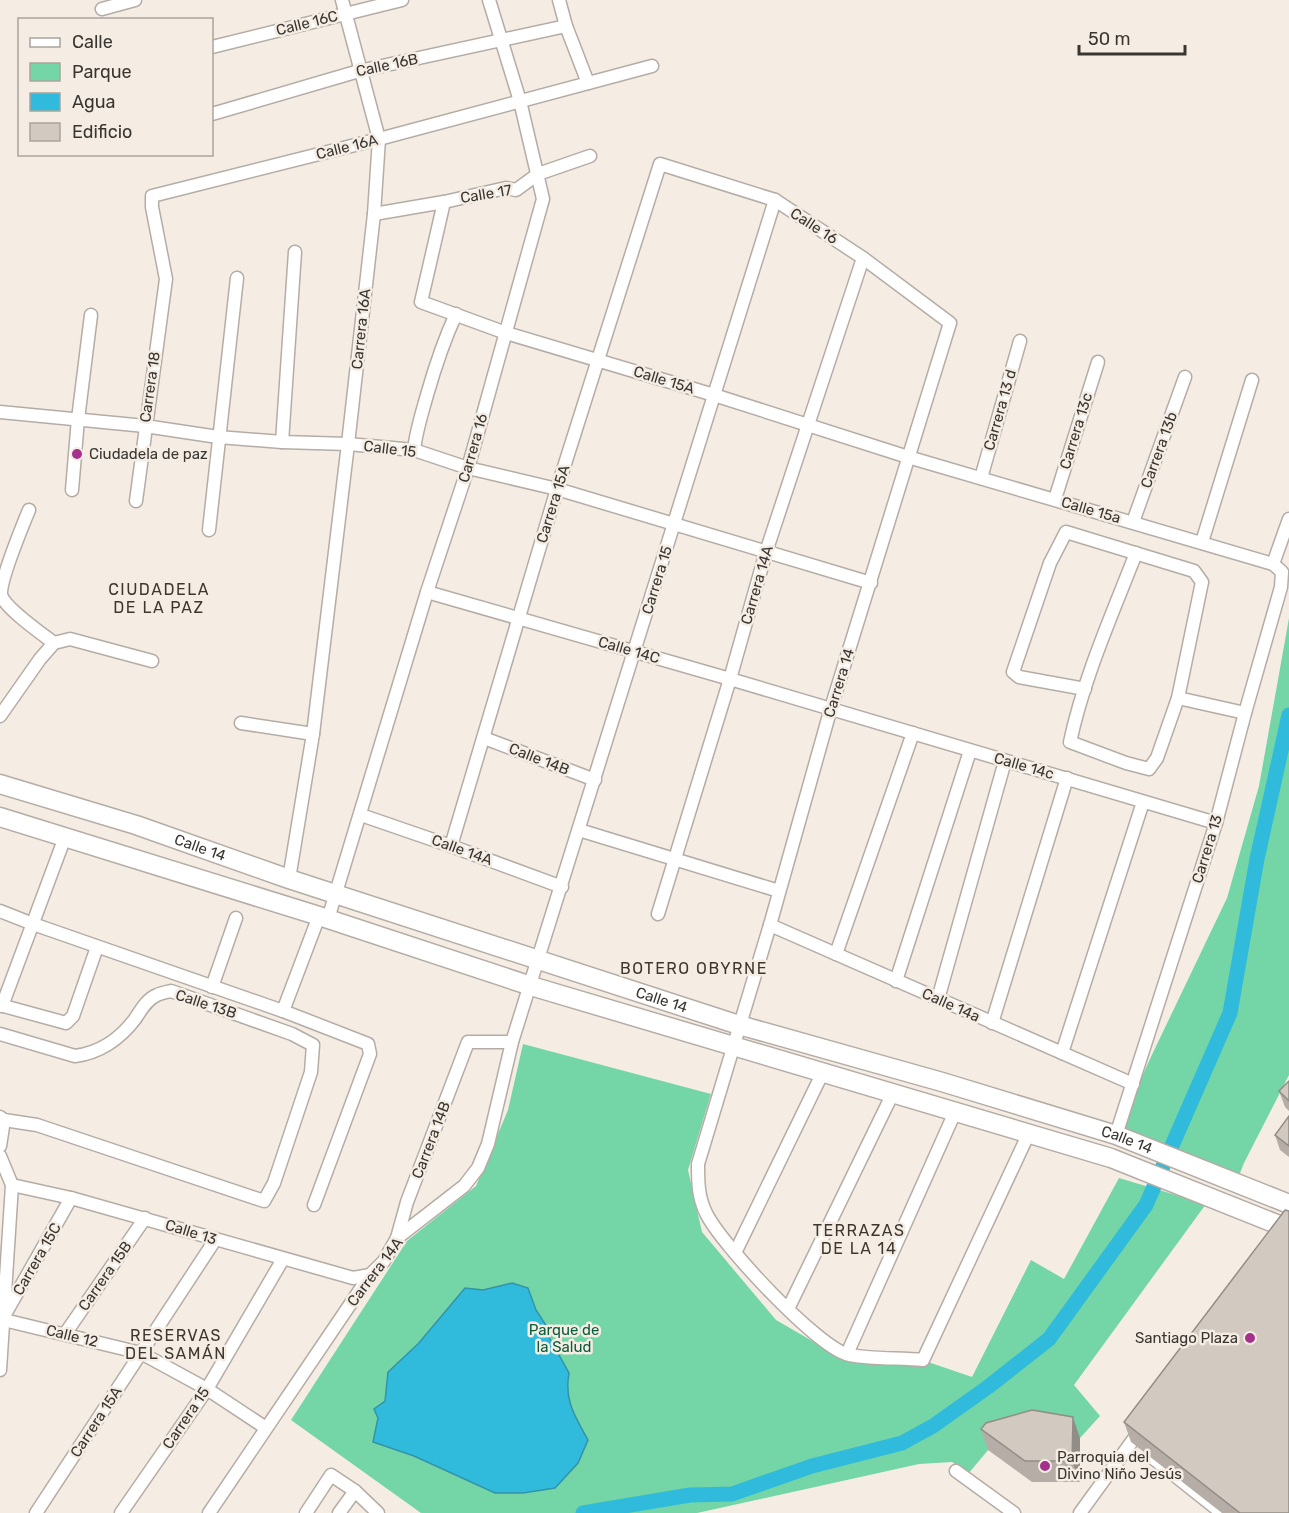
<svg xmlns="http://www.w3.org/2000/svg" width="1289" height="1513" viewBox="0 0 1289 1513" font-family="Rubik,sans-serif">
  <rect width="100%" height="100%" fill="#f5ede4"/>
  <g fill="#74d5a6">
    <path d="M1289 618V1075L1244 1163 1236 1183 1116 1135 1149 1061 1227 898 1259 786Z"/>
    <path d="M523 1044 711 1094 688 1170 702 1232 776 1320 845 1360 928 1362 972 1377 1031 1260 1064 1279 1119 1178 1206 1204 1074 1385 1100 1416 1080 1438 994 1443 968 1474 952 1462 919 1464 697 1513H421L291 1420 407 1241 476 1186 508 1110Z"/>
  </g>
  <path fill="#30bbdc" stroke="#3393a9" stroke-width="1.5" d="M512 1283 528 1288 536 1310 549 1330V1337L569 1373C564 1401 575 1416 588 1440L578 1463 555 1488 523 1493H495L414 1456 373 1442 378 1418 374 1409 385 1401 388 1372 418 1344 465 1288 483 1290Z"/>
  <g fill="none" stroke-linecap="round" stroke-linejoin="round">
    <path stroke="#30bbdc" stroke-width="15" d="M583 1513 690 1495 732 1494 812 1466 902 1443 933 1426 988 1387 1049 1339 1146 1205 1230 1013 1257 859 1289 715"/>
    <defs>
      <g id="street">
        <path d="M559 0 566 26 588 83"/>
        <path d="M102 9 135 0"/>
        <path d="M212 47 402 0"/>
        <path d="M212 114 359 71 566 26"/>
        <path d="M444 202 421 302 506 333 714 395 908 457 1273 564 1282 572 1281 587 1245 713 1216 823 1116 1135"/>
        <path d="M374 214 444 202 506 188 516 190 538 174 590 156"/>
        <path d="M0 412 145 426 218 437 282 442 348 444 414 450 468 468 557 489 871 583"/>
        <path d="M282 442 295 252"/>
        <path d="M414 450C416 431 422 413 427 395 435 367 444 340 456 314"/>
        <path d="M981 478 1020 341"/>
        <path d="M72 490 78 419 91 315"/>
        <path d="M1055 499 1098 362"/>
        <path d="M136 501 166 279 152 207V196L379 139 652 66"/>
        <path d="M29 510C22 527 0 581 1 595 5 608 42 634 54 643"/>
        <path d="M1133 522 1185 377"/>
        <path d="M209 530 237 278"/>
        <path d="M1202 542 1252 380"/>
        <path d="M1136 553C1112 615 1084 677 1070 742L1126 763 1149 769 1157 758 1178 698"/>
        <path d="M1273 564 1289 519"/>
        <path d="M427 592 730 679 1216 823"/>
        <path d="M1085 689 1019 677 1013 672 1050 563 1066 532 1194 571 1202 582 1178 698 1245 713"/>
        <path d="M0 716 40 659 54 643 70 639 152 661"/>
        <path d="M241 723 313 734"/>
        <path d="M484 738 595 780"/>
        <path d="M361 815 451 846 562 887"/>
        <path d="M579 830 779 891"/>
        <path d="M451 846 557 489 660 164 775 200 863 258 950 323 831 708 770 925 698 1164C698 1182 698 1197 706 1213 720 1243 818 1348 849 1355 870 1359 900 1358 923 1360L1028 1135"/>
        <path d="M289 879 313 734 348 444 374 214 379 139 342 0"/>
        <path d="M0 911 33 924 283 1011 368 1044 370 1054 314 1205"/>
        <path d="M658 914 730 679 766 552 863 258"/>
        <path d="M328 919 427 592 468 468 543 199 520 101 489 0"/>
        <path d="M770 925 1133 1084"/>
        <path d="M836 954 913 733"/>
        <path d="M896 981 970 751"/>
        <path d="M212 987 236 918"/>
        <path d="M938 999 1005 761"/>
        <path d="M0 1005 66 1023 73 1016 97 947"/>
        <path d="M2 1006 65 837"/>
        <path d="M283 1011 319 916"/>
        <path d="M992 1023 1067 778"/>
        <path d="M0 1034 75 1056C99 1053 120 1039 135 1019 141 1010 147 999 157 995 161 993 167 992 171 991L292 1034 313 1045 311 1072 274 1183 264 1201 37 1125 4 1120 0 1117"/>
        <path d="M1062 1053 1143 802"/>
        <path d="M0 1146 4 1120"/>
        <path d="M0 1156 12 1185 0 1370"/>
        <path d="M12 1185 71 1198 353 1278 370 1275"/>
        <path d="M397 1238 407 1202 468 1042H512"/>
        <path d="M735 1253 822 1074"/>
        <path d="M788 1309 892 1095"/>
        <path d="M4 1316 71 1198"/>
        <path d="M0 1319 141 1353 207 1389 266 1428"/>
        <path d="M65 1334 145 1218"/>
        <path d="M847 1354 955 1112"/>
        <path d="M1154 1459 1222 1513"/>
        <path d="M956 1471 1014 1513"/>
        <path d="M36 1513 215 1240"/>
        <path d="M121 1513 207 1389 283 1259"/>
        <path d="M209 1513 370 1275 384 1261 397 1238 464 1186 478 1168 488 1144 512 1042 775 200"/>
        <path d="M306 1513 331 1475 355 1491 378 1513"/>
        <path d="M339 1513 355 1491"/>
        <path d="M1080 1513 1141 1429"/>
      </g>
      <g id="secondary">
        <path id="s1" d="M0 784 136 825 289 879 739 1025 942 1082 1116 1135 1289 1204"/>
        <path d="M0 817 319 916 531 986 1111 1158 1289 1229"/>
      </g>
    </defs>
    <use href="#street" stroke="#b5aca5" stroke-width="15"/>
    <use href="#secondary" stroke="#b5aca5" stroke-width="21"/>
    <use href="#street" stroke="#fff" stroke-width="12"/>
    <use href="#secondary" stroke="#fff" stroke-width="18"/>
  </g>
  <g fill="#b5ada6">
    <path d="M1289 1081V1111L1285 1107 1279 1091Z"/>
    <path d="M1289 1116V1157L1280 1150 1275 1135Z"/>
    <path d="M1124 1422 1289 1513H1222L1131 1442Z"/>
    <path d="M981 1429 1080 1438V1482H1032L988 1450Z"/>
  </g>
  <path fill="#938d87" d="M1073 1417 1080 1438V1482L1072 1461Z"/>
  <g fill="#d2c9c1" stroke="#938d87" stroke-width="1.5">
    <path d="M1289 1081V1101L1279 1091Z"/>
    <path d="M1289 1116V1146L1275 1135Z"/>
    <path d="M1285 1210 1289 1211V1513H1240L1124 1422Z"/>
    <path d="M1032 1410 1073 1417 1072 1461H1025L981 1429 986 1423Z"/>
  </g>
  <g fill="#a4318c" stroke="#f5ede4" stroke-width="2">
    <circle cx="77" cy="454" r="6"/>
    <circle cx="1250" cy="1338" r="6"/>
    <circle cx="1045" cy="1466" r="6"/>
  </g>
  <g text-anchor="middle" stroke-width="5" stroke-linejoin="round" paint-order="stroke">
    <g font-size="15" fill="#393632" stroke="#f5ede4">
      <text transform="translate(307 23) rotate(-14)" y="5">Calle 16C</text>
      <text transform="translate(387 65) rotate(-12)" y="5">Calle 16B</text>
      <text transform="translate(347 147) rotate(-14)" y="5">Calle 16A</text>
      <text transform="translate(486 194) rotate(-9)" y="5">Calle 17</text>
      <text transform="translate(814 226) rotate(33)" y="5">Calle 16</text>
      <text transform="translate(361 329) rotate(-84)" y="5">Carrera 16A</text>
      <text transform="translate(664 380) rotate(17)" y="5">Calle 15A</text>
      <text transform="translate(150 387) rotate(-82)" y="5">Carrera 18</text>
      <text transform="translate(1000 410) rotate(-74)" y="5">Carrera 13 d</text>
      <text transform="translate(1076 431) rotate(-73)" y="5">Carrera 13c</text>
      <text transform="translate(473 448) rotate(-74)" y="5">Carrera 16</text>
      <text transform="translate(390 449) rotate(7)" y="5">Calle 15</text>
      <text transform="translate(1159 450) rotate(-70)" y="5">Carrera 13b</text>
      <text transform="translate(553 504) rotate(-73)" y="5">Carrera 15A</text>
      <text transform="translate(1091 510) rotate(16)" y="5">Calle 15a</text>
      <text transform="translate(657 580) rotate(-73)" y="5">Carrera 15</text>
      <text transform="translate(757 585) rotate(-74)" y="5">Carrera 14A</text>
      <text transform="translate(629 650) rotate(16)" y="5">Calle 14C</text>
      <text transform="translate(839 683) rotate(-73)" y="5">Carrera 14</text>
      <text transform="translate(539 759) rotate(21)" y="5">Calle 14B</text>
      <text transform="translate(1024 766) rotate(16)" y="5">Calle 14c</text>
      <text dy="5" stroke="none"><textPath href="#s1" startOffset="210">Calle 14</textPath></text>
      <text transform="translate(1207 849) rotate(-73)" y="5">Carrera 13</text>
      <text transform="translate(462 850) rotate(20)" y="5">Calle 14A</text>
      <text dy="5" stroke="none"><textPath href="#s1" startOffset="696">Calle 14</textPath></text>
      <text transform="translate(206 1004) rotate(18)" y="5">Calle 13B</text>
      <text transform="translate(951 1005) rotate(24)" y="5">Calle 14a</text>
      <text transform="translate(431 1140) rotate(-69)" y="5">Carrera 14B</text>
      <text dy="5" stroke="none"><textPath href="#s1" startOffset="1182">Calle 14</textPath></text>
      <text transform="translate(191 1232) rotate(17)" y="5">Calle 13</text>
      <text transform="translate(37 1259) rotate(-60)" y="5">Carrera 15C</text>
      <text transform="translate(375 1272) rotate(-53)" y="5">Carrera 14A</text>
      <text transform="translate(105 1276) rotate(-55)" y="5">Carrera 15B</text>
      <text transform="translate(72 1336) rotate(14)" y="5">Calle 12</text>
      <text transform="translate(186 1418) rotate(-56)" y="5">Carrera 15</text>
      <text transform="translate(96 1422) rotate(-57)" y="5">Carrera 15A</text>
    </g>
    <g font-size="15" fill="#393632" stroke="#f5ede4" text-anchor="start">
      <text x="89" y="459">Ciudadela de paz</text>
      <text x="1238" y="1343" text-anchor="end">Santiago Plaza</text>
      <text x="1057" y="1462">Parroquia del<tspan x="1057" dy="17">Divino Niño Jesús</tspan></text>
    </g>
    <g font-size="15" fill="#095d3d" stroke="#f5ede4">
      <text x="564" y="1335">Parque de<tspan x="564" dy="17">la Salud</tspan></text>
    </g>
    <g font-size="16" letter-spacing="1.5" fill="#3d3730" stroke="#f5ede4">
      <text x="159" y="595">CIUDADELA<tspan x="159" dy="18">DE LA PAZ</tspan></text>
      <text x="694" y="974">BOTERO OBYRNE</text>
      <text x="859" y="1236">TERRAZAS<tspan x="859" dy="18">DE LA 14</tspan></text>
      <text x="176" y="1341">RESERVAS<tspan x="176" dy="18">DEL SAMÁN</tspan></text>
    </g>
  </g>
  <rect x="18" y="18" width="195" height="138" fill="#f5ede4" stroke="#aaa49d" stroke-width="1.5"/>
  <rect x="30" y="38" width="30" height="9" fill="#ffffff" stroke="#aaa49d" stroke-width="1.5"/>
  <text x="72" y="48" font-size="18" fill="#393632">Calle</text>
  <rect x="30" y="63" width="30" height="18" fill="#74d5a6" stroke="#aaa49d" stroke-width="1.5"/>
  <text x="72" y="78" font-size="18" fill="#393632">Parque</text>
  <rect x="30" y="93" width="30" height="18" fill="#30bbdc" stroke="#aaa49d" stroke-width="1.5"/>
  <text x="72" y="108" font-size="18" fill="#393632">Agua</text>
  <rect x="30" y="123" width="30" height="18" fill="#d2c9c1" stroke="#aaa49d" stroke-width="1.5"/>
  <text x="72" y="138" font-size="18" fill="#393632">Edificio</text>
  <path d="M1079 45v9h106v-9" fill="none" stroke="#393632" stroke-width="3"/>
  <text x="1088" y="45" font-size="18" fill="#393632" stroke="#f5ede4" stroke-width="4.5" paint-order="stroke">50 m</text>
</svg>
